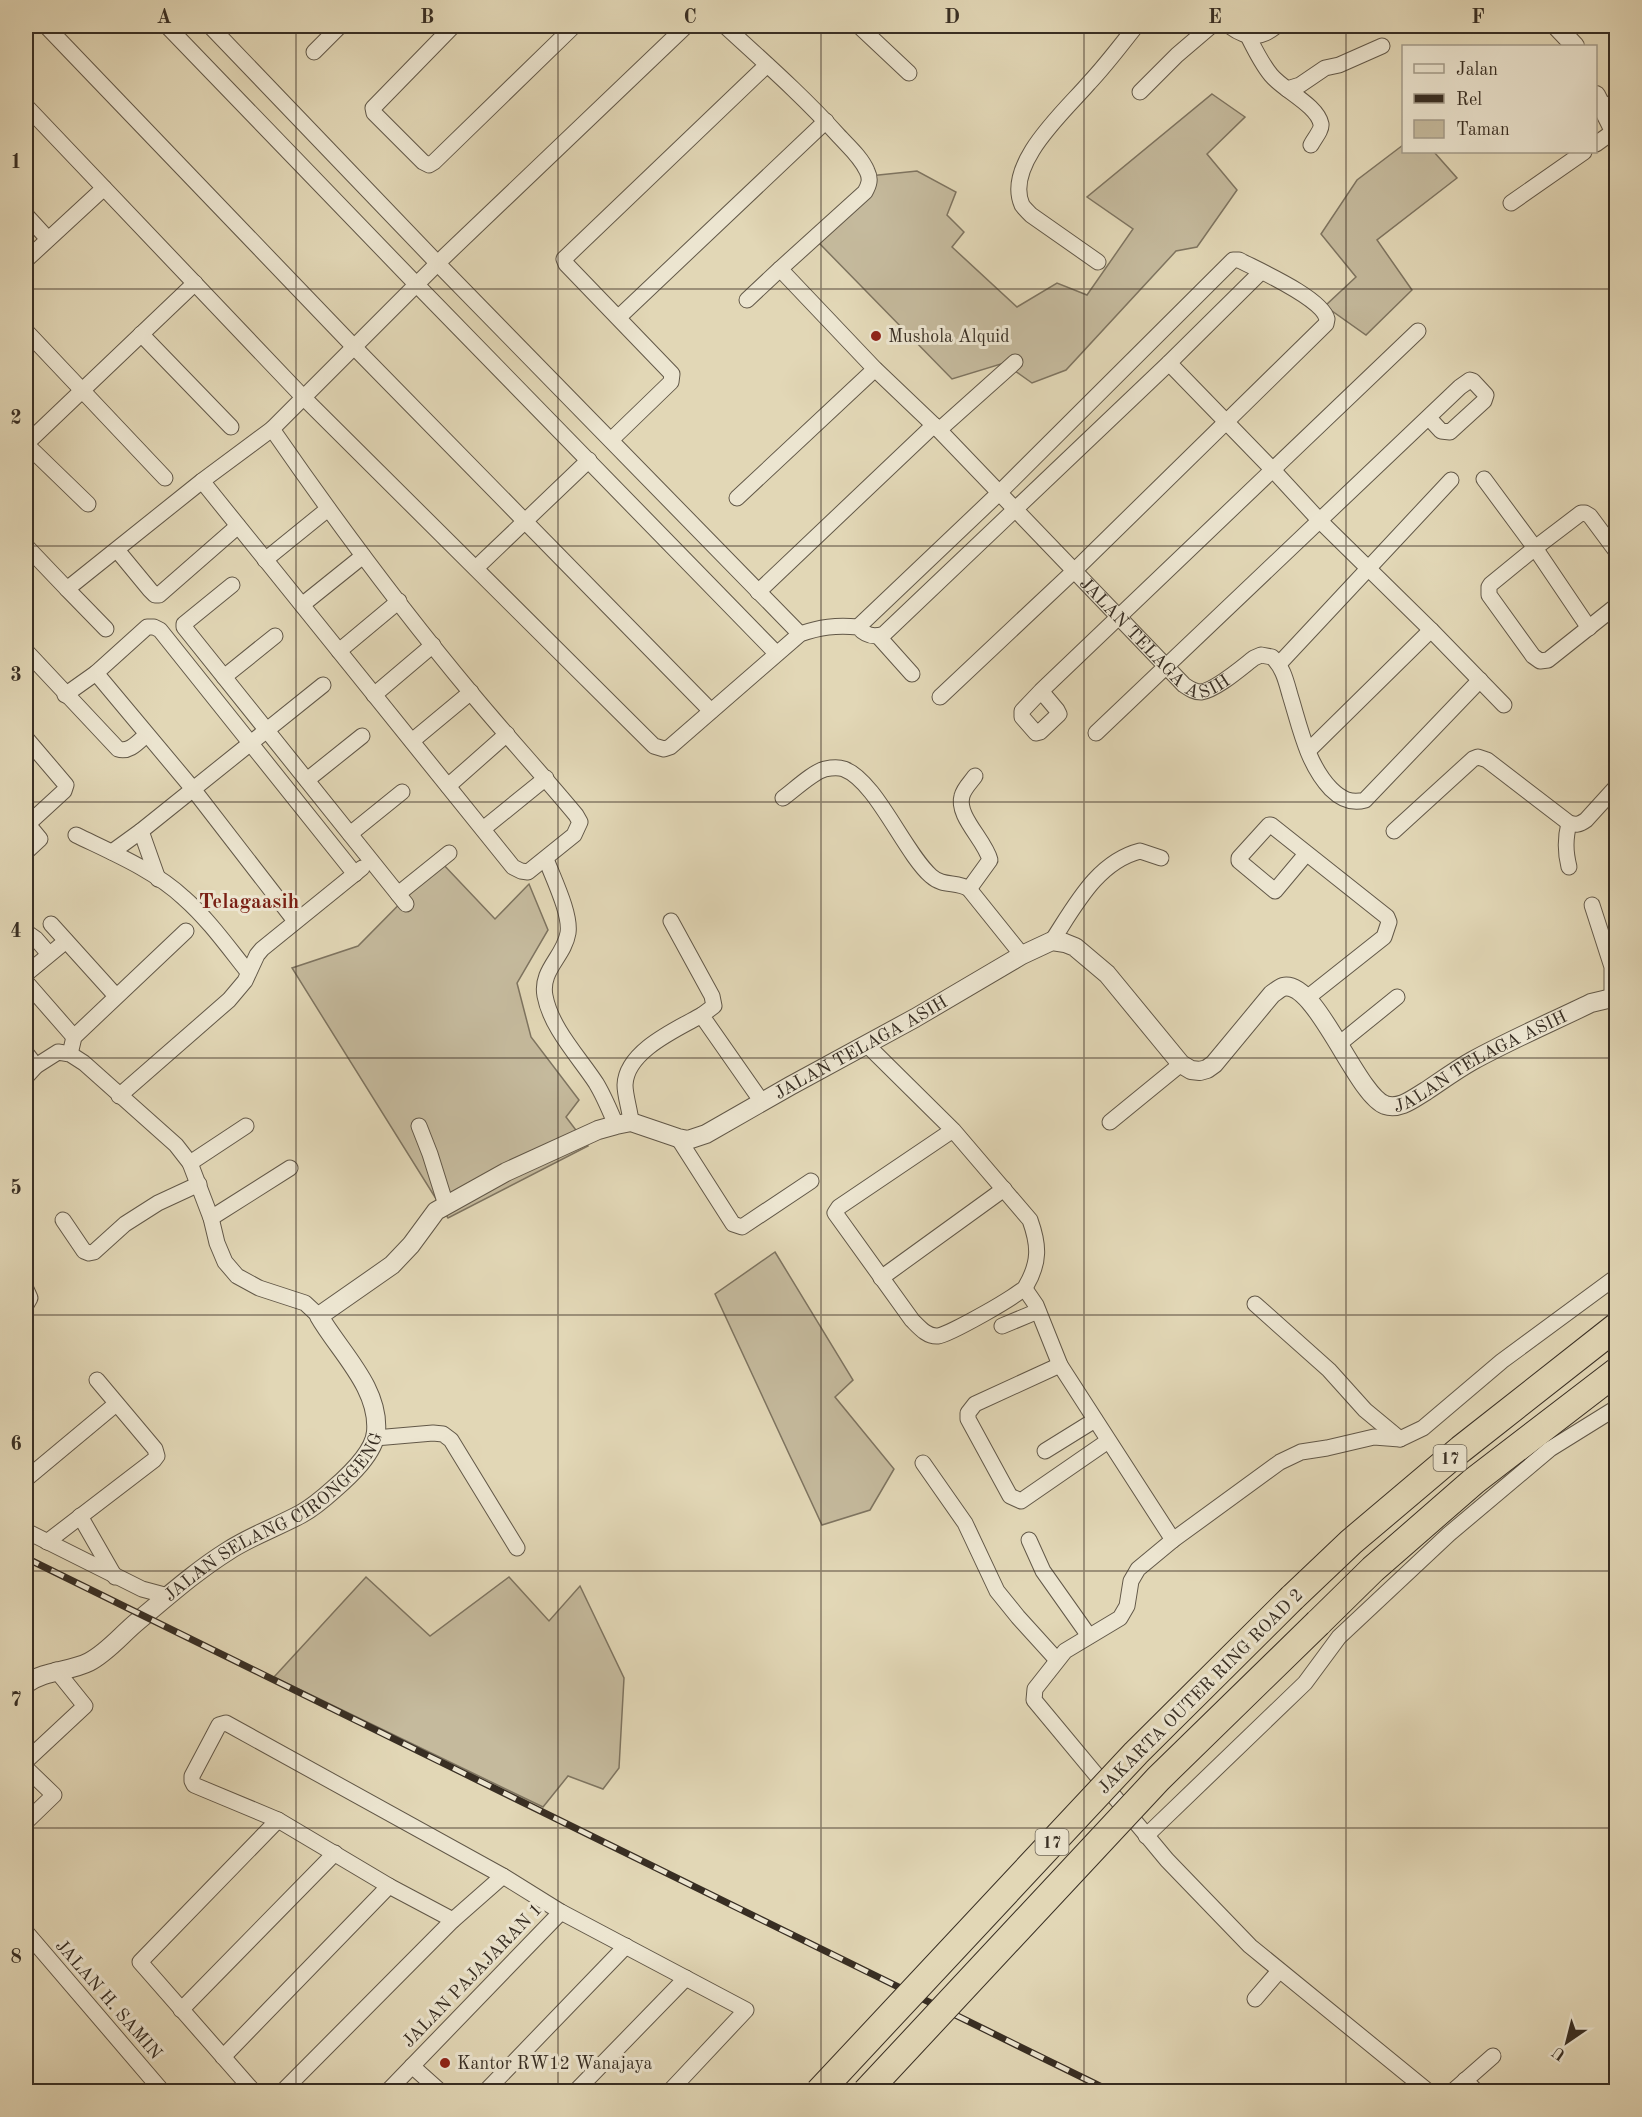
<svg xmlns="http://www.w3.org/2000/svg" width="1642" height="2117" viewBox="0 0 1642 2117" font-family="'Old Standard TT',serif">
  <rect width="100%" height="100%" fill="#e2d7b6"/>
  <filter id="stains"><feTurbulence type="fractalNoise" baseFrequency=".00333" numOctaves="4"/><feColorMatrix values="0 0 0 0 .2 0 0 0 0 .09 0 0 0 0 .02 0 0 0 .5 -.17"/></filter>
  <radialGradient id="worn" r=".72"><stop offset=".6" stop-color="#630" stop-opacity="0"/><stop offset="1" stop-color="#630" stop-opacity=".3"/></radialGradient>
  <g fill="#c5ba9d" stroke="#7e7460" stroke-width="1.5">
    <path d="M1212 94 1245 117 1207 154 1237 190 1197 247 1176 251 1066 370 1032 383 1004 363 952 379 819 243 869 176 917 171 956 192 947 215 964 232 952 247 1017 307 1057 283 1087 295 1133 229 1087 197Z"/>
    <path d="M1403 145 1404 152H1434L1457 178 1377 240 1412 290 1366 335 1325 306 1356 277 1321 234 1357 180Z"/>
    <path d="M441 862 495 919 529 884 548 930 517 983 531 1037 579 1100 566 1117 588 1146 448 1218 292 968 358 946Z"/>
    <path d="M775 1252 853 1380 835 1397 894 1469 870 1510 822 1525 715 1294Z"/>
    <path d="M366 1577 430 1636 509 1577 549 1621 580 1586 624 1678 619 1768 603 1789 568 1776 543 1807 274 1677Z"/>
  </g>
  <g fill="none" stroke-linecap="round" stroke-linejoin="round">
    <defs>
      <g id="minor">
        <path d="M46 26 357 350 711 711"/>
        <path d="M167 26 416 284 776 653"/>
        <path d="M210 26 445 271 800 634"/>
        <path d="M453 26 373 108 374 113 423 162 429 165 434 162 574 26"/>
        <path id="s1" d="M725 26C763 61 803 96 838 135 848 146 861 157 867 171 871 179 869 185 865 192L780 269 875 369 939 430 1184 685C1190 689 1194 692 1201 692 1216 690 1241 668 1254 658L1261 655 1272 657C1283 667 1286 681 1290 695 1300 727 1307 764 1331 789 1341 799 1351 804 1365 800L1480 680"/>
        <path d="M859 26 909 73"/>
        <path d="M1247 34C1254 48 1261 63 1271 75 1283 90 1317 105 1321 124 1322 130 1314 139 1311 145"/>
        <path d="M314 52 340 26"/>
        <path d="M1287 89 1300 85 1325 68 1339 65 1382 46"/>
        <path d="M1140 92 1177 55 1211 26"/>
        <path d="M26 106 303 397 654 746 664 749 670 747 800 634C820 627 836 625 858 627 865 635 873 638 884 634L1169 363 1261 272"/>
        <path d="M1603 110 1616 100"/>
        <path d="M1596 144 1614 131"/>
        <path d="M1511 203 1584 152"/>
        <path d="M26 215 48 239"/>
        <path d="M26 260 104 188"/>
        <path d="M1098 262 1031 215C1028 212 1024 208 1022 205 1004 164 1066 110 1089 83 1106 65 1121 45 1136 26"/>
        <path d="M747 300 780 269"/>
        <path d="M619 317 826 121"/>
        <path d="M26 331 165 478"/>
        <path d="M141 334 231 427"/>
        <path d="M1169 363 1273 470 1320 521 1431 630 1504 705"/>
        <path d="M939 430 1015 362"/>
        <path d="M611 440 671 382 672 374 566 264 564 259 767 65"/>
        <path d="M26 444 195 283"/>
        <path d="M26 444 88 504"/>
        <path d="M1484 479 1535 548 1589 628"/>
        <path d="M202 481 513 867 521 871 528 872 574 835 580 822 576 815C542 774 506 735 472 694 401 609 335 520 272 429"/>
        <path d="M737 498 875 369"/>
        <path d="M26 546 67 589 202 481 272 429 444 257 686 26"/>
        <path d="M117 550 150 590 155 595H159L238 526"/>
        <path d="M1616 551 1590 516 1585 513H1581L1535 548 1491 584 1489 587V595L1533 656 1540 661 1548 660 1616 606"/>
        <path d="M265 560 328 509"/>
        <path d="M476 568 589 460"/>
        <path d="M232 585 184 624V627L406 904"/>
        <path d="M67 589 106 629"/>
        <path d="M758 592 934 425"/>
        <path d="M302 605 363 556"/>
        <path d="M858 627 999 493 1233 260H1239C1258 270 1322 298 1327 319L1326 324 1074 571 940 697"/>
        <path d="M878 636 912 674"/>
        <path d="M26 651 118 749C129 753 138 742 146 735"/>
        <path d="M339 651 399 601"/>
        <path d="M1279 664 1451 480"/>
        <path d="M224 677 275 636"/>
        <path d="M1041 691 1057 710 1059 714 1040 732 1036 733 1022 717V711L1041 691 1418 331"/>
        <path d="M65 695 96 673"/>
        <path d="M374 695 433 645"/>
        <path d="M1096 733 1460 387 1470 380 1473 381 1486 395 1484 401 1450 432 1441 431 1429 418"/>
        <path d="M26 738 66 785 64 791 28 824"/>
        <path d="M412 741 471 692"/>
        <path d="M1308 751 1431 630"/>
        <path d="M307 780 362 736"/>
        <path d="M448 786 507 734"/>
        <path d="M783 798C794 790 813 772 825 769 830 768 838 767 844 769 876 781 904 852 931 876 943 887 957 881 969 889L1022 955"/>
        <path d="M26 822 40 839 26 852"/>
        <path d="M1569 823C1565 839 1565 851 1569 867"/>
        <path d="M483 829 546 778"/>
        <path d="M141 831 158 879"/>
        <path d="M1394 831 1473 759 1478 757 1487 760 1569 823C1576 825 1579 825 1586 820L1616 787"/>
        <path d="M350 834 402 792"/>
        <path d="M76 835C113 853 154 870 184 898 208 919 228 947 248 972"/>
        <path d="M112 852 141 831 323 685"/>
        <path d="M1306 854 1275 891 1239 861V858L1269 825H1271L1387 917 1389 922 1384 937 1307 998"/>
        <path d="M546 859C553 878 571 914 568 933 564 957 540 970 545 996 551 1028 579 1057 596 1083 604 1096 610 1111 616 1125"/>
        <path d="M969 889 990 860C985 840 956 816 962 796 964 788 971 782 975 776"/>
        <path d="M398 894 449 853"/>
        <path d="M1592 905 1612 967V998"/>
        <path d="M295 921 193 789 96 673 147 627H154L160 630 355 874"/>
        <path d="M671 921 712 996 714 1006 702 1015 704 1019 762 1102"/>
        <path d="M51 924 116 996"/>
        <path d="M26 932 36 939 49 954"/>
        <path d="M1052 941C1075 906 1097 862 1140 851L1161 858"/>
        <path d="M26 974 66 941"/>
        <path d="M26 982 74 1037"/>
        <path d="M866 1044 953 1130 1030 1220C1039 1245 1040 1262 1026 1286 1022 1294 948 1335 938 1336 927 1337 919 1327 912 1320L835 1213 839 1207 953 1130"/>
        <path d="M1339 1044 1397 997"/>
        <path d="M26 1053 36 1066"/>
        <path d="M70 1054 74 1037 186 931"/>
        <path d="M26 1077 36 1066 58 1052 70 1054 84 1063 176 1145 190 1163 211 1218 217 1243 225 1262 237 1276 259 1288 305 1303 319 1316"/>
        <path d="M119 1096 229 1000 245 981 257 955 262 949 362 868"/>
        <path d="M631 1122C630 1110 625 1096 625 1085 626 1051 677 1029 702 1015"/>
        <path d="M1110 1122 1181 1064"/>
        <path d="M419 1126 430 1154 446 1205"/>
        <path d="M678 1138 733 1224 742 1227 811 1181"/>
        <path d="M190 1163 246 1126"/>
        <path d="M211 1218 290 1168"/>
        <path d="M63 1220 84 1251 89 1253 94 1252 125 1224 158 1203 199 1184"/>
        <path d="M881 1278 1004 1189"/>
        <path d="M26 1289 30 1298 26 1305"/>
        <path d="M1025 1289 1036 1305 1060 1365 1173 1540"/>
        <path d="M1255 1304 1329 1370 1365 1410 1400 1439"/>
        <path d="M1002 1326 1038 1311"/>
        <path d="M1060 1365 975 1404 968 1413V1419L1010 1496 1021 1501 1108 1441"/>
        <path d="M375 1438 433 1433 443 1434 451 1440 517 1548"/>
        <path d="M1045 1451 1095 1420"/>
        <path d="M923 1463 965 1523 997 1591 1018 1617 1057 1660"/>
        <path d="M26 1479 116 1404"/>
        <path d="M80 1516 115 1577"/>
        <path d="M26 1531 142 1589 168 1596"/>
        <path d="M1029 1540 1043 1571 1089 1636"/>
        <path d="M47 1542 154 1460 157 1456 155 1449 97 1380"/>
        <path d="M26 1761 85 1706 56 1670"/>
        <path d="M26 1768 54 1795 26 1822"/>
        <path d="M1146 1836 1305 1683 1339 1637 1449 1534 1550 1449 1616 1408"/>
        <path d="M453 1920 389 1886 278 1820 194 1785 192 1781V1776L219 1725 226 1723 503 1876 561 1912 746 2010 669 2092"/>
        <path d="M26 1932 163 2092"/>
        <path d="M1255 1999 1279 1971"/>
        <path d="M181 2010 335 1853"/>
        <path d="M223 2057 389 1886"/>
        <path d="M412 2066 441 2092"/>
        <path d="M1465 2080 1477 2092"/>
        <path d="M254 2092 140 1962 278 1820"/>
        <path d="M282 2092 453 1920 503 1876"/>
        <path d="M387 2092 561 1912"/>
        <path d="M485 2092 626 1946"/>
        <path d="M575 2092 686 1978"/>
        <path d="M1429 2092 1250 1946 1167 1860 1034 1700 1035 1689 1065 1651 1120 1618 1127 1606 1131 1581 1138 1569 1173 1540 1280 1462 1301 1452 1327 1448 1374 1437 1400 1439 1423 1428 1502 1361 1616 1277"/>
        <path d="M1452 2092 1493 2056"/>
      </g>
      <g id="tertiary">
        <path d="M1232 26C1247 37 1260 37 1274 26"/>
        <path d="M1556 26 1575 46"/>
        <path d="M1596 95 1616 135"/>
        <path id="s2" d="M26 1684C45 1670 69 1672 89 1662 108 1652 122 1634 138 1621 167 1597 196 1571 228 1551 251 1536 277 1527 301 1514 312 1508 324 1498 334 1489 349 1476 374 1453 376 1432 380 1388 339 1351 319 1316L392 1265 411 1245 436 1211 506 1172 598 1130 616 1125 631 1122 678 1138 688 1140 706 1134 790 1086 915 1018 1022 955 1052 941 1065 943 1075 947 1107 974 1181 1064 1191 1070 1200 1071 1207 1069 1214 1064 1272 994C1275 992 1280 988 1283 987 1316 979 1356 1094 1385 1105 1400 1110 1414 1098 1426 1091 1441 1081 1456 1070 1472 1061 1510 1040 1552 1022 1591 1003L1612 998 1616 999"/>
      </g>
      <g id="motorway">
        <path d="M1292 1598 1351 1542 1461 1449 1616 1327"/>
        <path d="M1318 1623 1373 1569 1474 1481 1616 1372"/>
      </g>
    </defs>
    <use href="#minor" stroke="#625848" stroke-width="17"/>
    <use href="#tertiary" stroke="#625848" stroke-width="20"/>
    <use href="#motorway" stroke="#382e23" stroke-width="29"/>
    <use href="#minor" stroke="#ece5d0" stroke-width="15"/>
    <use href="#tertiary" stroke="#ece5d0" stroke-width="18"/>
    <use href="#motorway" stroke="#e2d7b6" stroke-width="27"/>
    <defs>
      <path id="rail" d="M26 1558 1112 2092"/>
    </defs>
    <use href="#rail" stroke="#382e23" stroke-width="7"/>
    <use href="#rail" stroke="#ece5d0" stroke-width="4.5" stroke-dasharray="14" stroke-linecap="butt"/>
    <defs>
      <g id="motorway-bridge">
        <path d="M819 2092 1136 1753 1292 1598"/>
        <path d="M866 2092 1158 1779 1318 1623"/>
      </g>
    </defs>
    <use href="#motorway-bridge" stroke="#382e23" stroke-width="29" stroke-linecap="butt"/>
    <use href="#motorway-bridge" stroke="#e2d7b6" stroke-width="27"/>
  </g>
  <path fill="none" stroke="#382e23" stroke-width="1.5" stroke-opacity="0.55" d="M296 26V2092M558 26V2092M821 26V2092M1084 26V2092M1346 26V2092M26 289H1616M26 546H1616M26 802H1616M26 1058H1616M26 1315H1616M26 1571H1616M26 1828H1616"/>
  <g fill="#8f2418" stroke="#ece5d0" stroke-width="2">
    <circle cx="876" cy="336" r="6"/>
    <circle cx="445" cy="2063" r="6"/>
  </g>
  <g text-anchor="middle" stroke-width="6" stroke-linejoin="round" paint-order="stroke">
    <g fill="#ece5d0" stroke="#6e6557" stroke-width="1.5">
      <rect x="1433.5" y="1445" width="33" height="26" rx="4.5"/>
      <rect x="1035.5" y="1829" width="33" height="26" rx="4.5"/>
    </g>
    <g font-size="16" font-weight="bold" fill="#382e23">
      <text x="1450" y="1464">17</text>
      <text x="1052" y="1848">17</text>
    </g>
    <g font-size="18" fill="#382e23" stroke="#ece5d0" text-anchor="start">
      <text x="888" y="342">Mushola Alquid</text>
      <text x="457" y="2069">Kantor RW12 Wanajaya</text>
    </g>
    <g font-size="18" fill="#382e23" stroke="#ece5d0">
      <text dy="6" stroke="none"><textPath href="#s1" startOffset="872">JALAN TELAGA ASIH</textPath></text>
      <text dy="6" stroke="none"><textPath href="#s2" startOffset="1203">JALAN TELAGA ASIH</textPath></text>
      <text dy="6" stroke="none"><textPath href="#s2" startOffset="2012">JALAN TELAGA ASIH</textPath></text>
      <text dy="6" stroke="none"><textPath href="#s2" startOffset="304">JALAN SELANG CIRONGGENG</textPath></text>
      <text transform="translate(1200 1691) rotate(-45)" y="6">JAKARTA OUTER RING ROAD 2</text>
      <text transform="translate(472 1975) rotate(-46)" y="6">JALAN PAJAJARAN 1</text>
      <text transform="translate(109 1999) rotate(49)" y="6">JALAN H. SAMIN</text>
    </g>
    <g font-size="21" font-weight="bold" fill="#7a1f14" stroke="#ece5d0">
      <text x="249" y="908">Telagaasih</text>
    </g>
  </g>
  <rect width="1642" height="2117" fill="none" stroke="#e2d7b6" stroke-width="66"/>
  <rect x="1402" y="45" width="195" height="108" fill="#ece5d0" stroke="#a49c8b" stroke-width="1.5"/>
  <rect x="1414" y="64" width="30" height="9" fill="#ece5d0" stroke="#a49c8b" stroke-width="1.5"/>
  <text x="1456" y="75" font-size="18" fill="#382e23">Jalan</text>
  <rect x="1414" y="94" width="30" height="9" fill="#382e23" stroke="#a49c8b" stroke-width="1.5"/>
  <text x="1456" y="105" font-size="18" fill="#382e23">Rel</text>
  <rect x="1414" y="120" width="30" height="18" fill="#c5ba9d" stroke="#a49c8b" stroke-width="1.5"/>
  <text x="1456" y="135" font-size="18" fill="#382e23">Taman</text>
  <g transform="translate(1567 2042) rotate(215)" stroke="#ece5d0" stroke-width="4.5" paint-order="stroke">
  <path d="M0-4.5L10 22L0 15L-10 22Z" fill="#382e23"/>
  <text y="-9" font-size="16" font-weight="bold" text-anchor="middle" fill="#382e23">U</text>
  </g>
  <rect x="33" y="33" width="1576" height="2051" fill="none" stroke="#382e23" stroke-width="2"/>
  <g font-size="20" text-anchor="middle" font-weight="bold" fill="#382e23">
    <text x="164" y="23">A</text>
    <text x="427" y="23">B</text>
    <text x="690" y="23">C</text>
    <text x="952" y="23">D</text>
    <text x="1215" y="23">E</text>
    <text x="1478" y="23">F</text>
    <text x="16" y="168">1</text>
    <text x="16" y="424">2</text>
    <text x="16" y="681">3</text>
    <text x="16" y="937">4</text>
    <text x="16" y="1194">5</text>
    <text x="16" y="1450">6</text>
    <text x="16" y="1706">7</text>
    <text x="16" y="1963">8</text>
  </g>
  <rect width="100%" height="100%" filter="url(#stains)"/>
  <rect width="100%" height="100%" fill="url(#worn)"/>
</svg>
